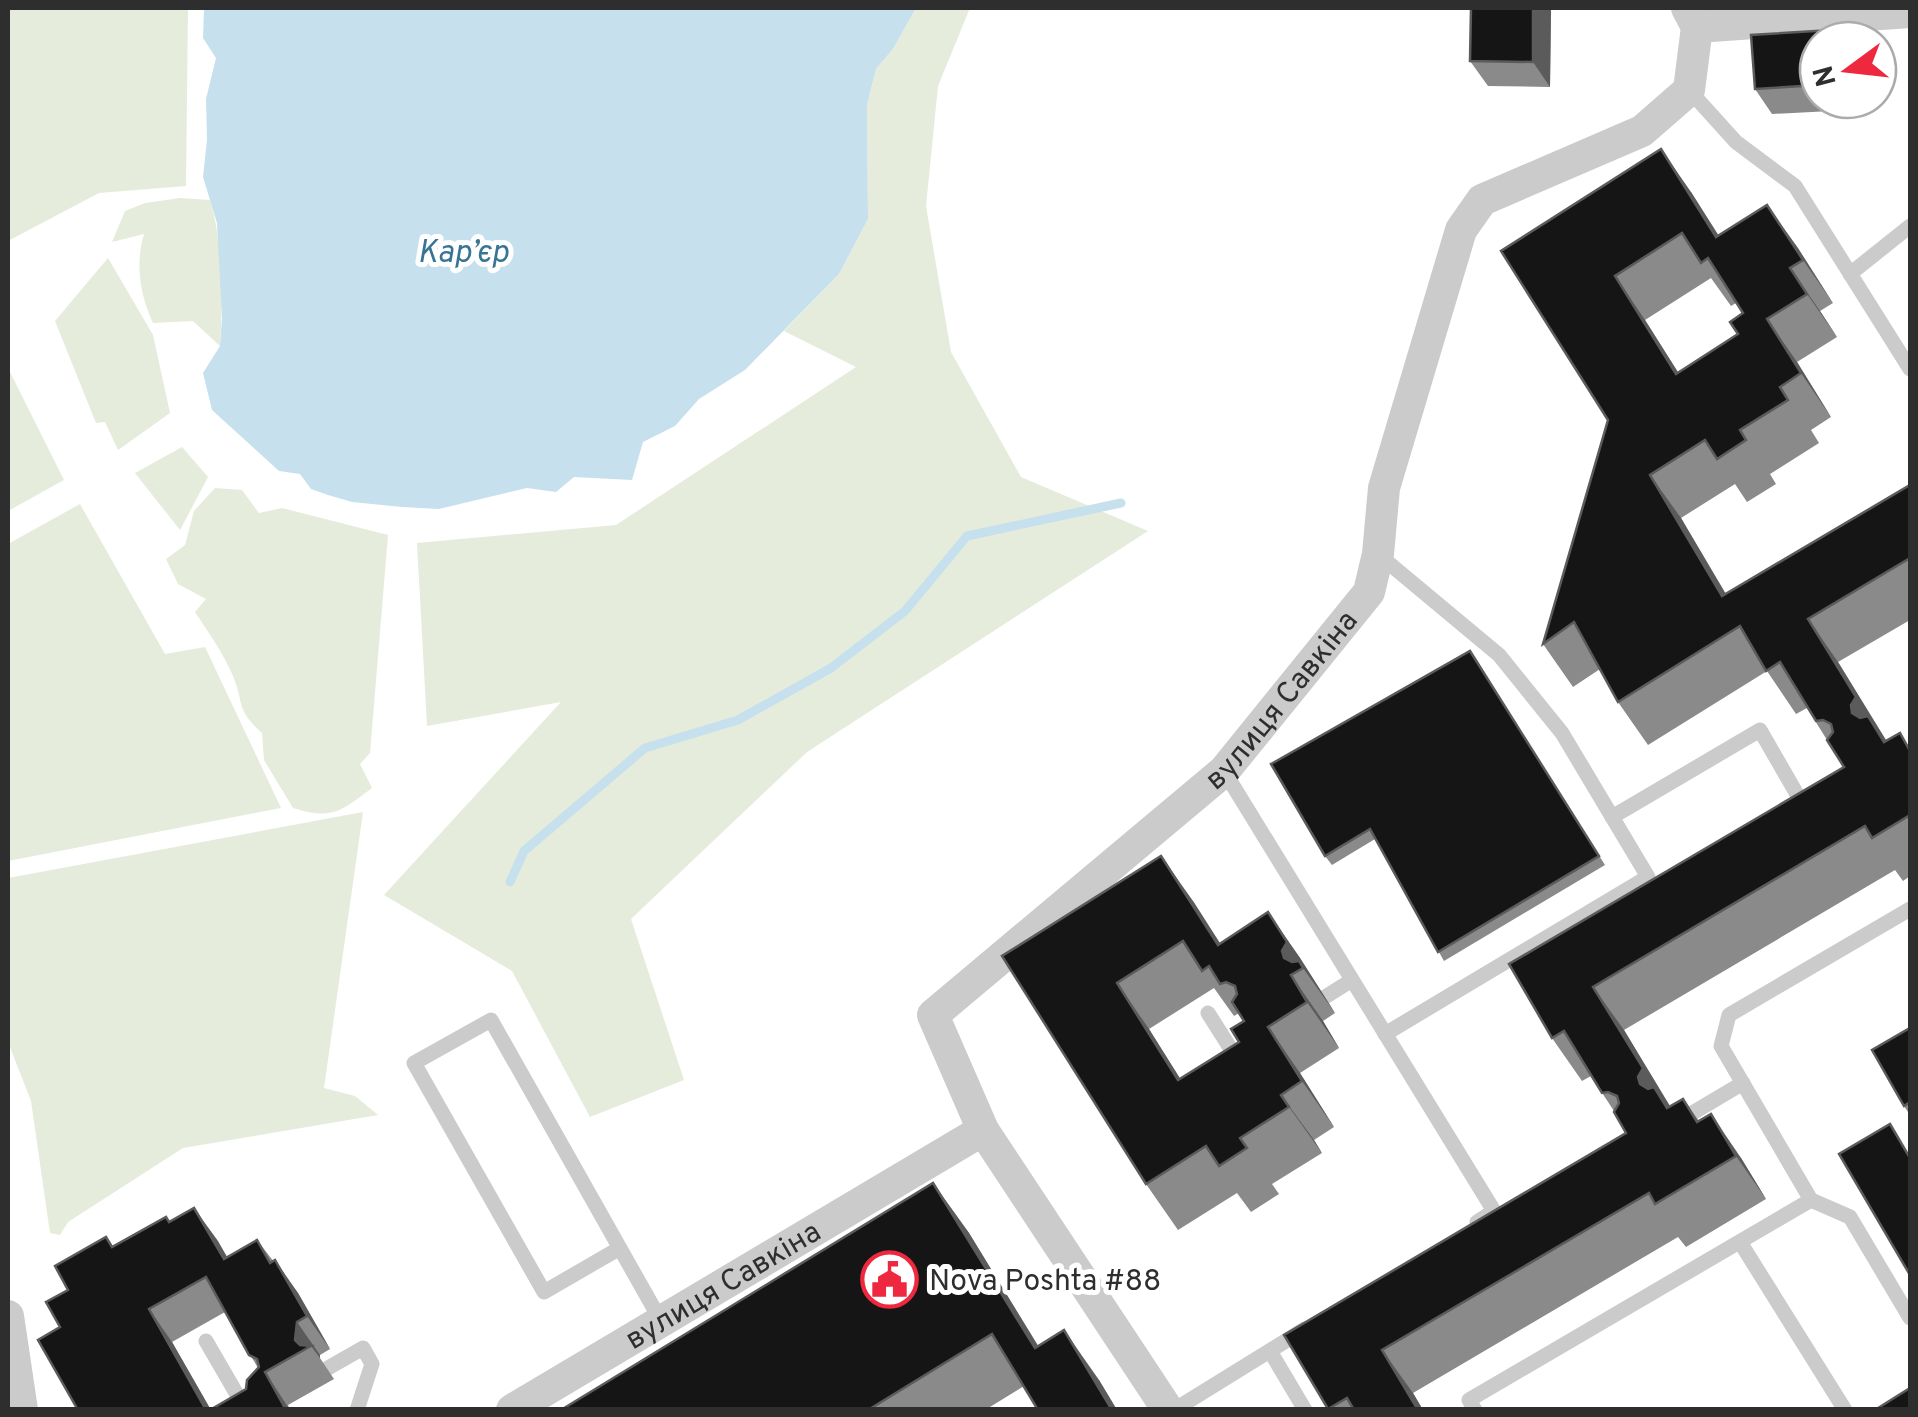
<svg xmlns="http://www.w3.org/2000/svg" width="1918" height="1417" viewBox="0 0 1918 1417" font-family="Overpass,sans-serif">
  <rect width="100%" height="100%" fill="#fff"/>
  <g fill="#e5ecdb">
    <path d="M8 8H188L186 186 99 193 8 241Z"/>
    <path d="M916 8H970L938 86 926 206 951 352 1021 477 1148 531 807 752 631 919 684 1080 590 1117 512 971 384 895 561 702 427 726 417 543 616 525 856 367 784 331 839 274 868 219 867 105 876 69 893 49Z"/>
    <path d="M180 198 210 200C223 242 223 301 220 346L193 321 153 323C140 294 135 265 144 234L112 242 125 211 145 203Z"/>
    <path d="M108 258 153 335 170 413 118 450 105 422 96 423 55 321Z"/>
    <path d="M8 368 64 480 8 511Z"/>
    <path d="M182 447 208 477 180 530 135 473Z"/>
    <path d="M215 488 242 490 259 513 282 508 388 535 370 753 360 764 372 788C340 812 332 820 293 808L264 760 262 733C235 708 245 706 233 676 223 653 209 633 195 612L206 599 178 584 166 559 185 545 194 511Z"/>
    <path d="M80 504 165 654 205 647 281 808 8 861V544Z"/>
    <path d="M363 812 324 1088 355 1096 378 1115 183 1148 68 1222 60 1235 50 1233 31 1101 8 1042V878Z"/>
  </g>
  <path fill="#c6e0ed" d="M204 8H916L893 49 876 69 867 105 868 219 839 274 745 370 699 399 675 426 643 442 632 480 574 477 556 492 527 488 439 509 402 507 352 502 328 495 311 489 300 474 279 471 212 410 203 373 220 346 222 318 217 223 203 177 207 140 206 99 216 58 203 38Z"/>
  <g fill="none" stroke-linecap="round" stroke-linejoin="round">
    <path stroke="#c6e0ed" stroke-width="9" d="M510 882 524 851 645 748 738 720 831 668 905 611 967 536 1121 503"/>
    <g stroke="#cbcbcb" stroke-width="15">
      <path d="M1689 90 1736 142 1795 186 1910 369"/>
      <path d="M1850 274 1910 226"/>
      <path d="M1379 555 1499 655 1562 733 1648 877 1385 1034"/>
      <path d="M1224 771 1494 1211 1477 1222"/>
      <path d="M1612 817 1760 730 1802 803 1811 797"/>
      <path d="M1325 997 1352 980"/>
      <path d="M1208 1013 1234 1054 1244 1048"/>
      <path d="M1679 1121 1743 1083"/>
      <path d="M1811 1200 1850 1217 1910 1318"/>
      <path d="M1740 1242 1845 1410"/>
      <path d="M620 1248 544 1292 414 1063 491 1020 661 1321"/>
      <path d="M206 1341 246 1410"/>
      <path d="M1270 1351 1305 1410"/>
      <path d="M328 1368 363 1348 372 1364 357 1410"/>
      <path d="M1174 1410 1305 1329"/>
      <path d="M1475 1410 1469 1400 1811 1200 1721 1046 1729 1015 1910 909"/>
    </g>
    <g stroke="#cbcbcb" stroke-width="32">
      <path d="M1687 8 1697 27 1910 12"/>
      <path d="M8 1316 22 1410"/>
      <path id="s1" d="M512 1410 983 1130"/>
      <path id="s2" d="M1168 1410 983 1130 933 1015 1224 771 1369 592 1378 554 1384 488 1461 230 1482 200 1642 131 1689 90 1697 27 1695 8"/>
    </g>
  </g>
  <g fill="#8a8a8a" fill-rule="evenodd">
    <path d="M1471 8H1551L1550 87 1488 86 1470 61Z"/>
    <path d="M1848 29 1856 40H1818V100H1869L1870 109 1772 114 1755 89 1751 35Z"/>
    <path d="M1691 192 1719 236 1767 205 1833 303 1820 311 1837 337 1797 362 1831 417 1811 430 1819 443 1770 474 1776 484 1747 502 1735 484 1681 518 1726 594 1910 485V620L1838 662 1886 740 1900 733 1910 748V876L1903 881 1895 870 1624 1030 1670 1107 1683 1099 1699 1121 1741 1158 1766 1199 1686 1247 1678 1237 1413 1393 1423 1410H1328L1284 1335 1626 1133 1614 1111 1591 1076 1582 1081 1552 1038 1509 964 1844 767 1807 708 1796 714 1767 671 1648 745 1618 702 1600 669 1573 687 1543 644 1608 420 1501 251ZM1711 278 1731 306 1736 303 1743 313 1738 334 1678 372 1645 320Z"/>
    <path d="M1476 659 1605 865 1444 961 1375 839 1332 865 1325 856Z"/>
    <path d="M1193 901 1220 943 1268 912 1300 958 1335 1013 1323 1021 1339 1048 1300 1073 1334 1127 1314 1140 1322 1153 1272 1184 1279 1194 1251 1212 1237 1193 1178 1230 1146 1184 1002 956ZM1214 988 1234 1016 1239 1013 1244 1021 1239 1042 1180 1079 1149 1029Z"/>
    <path d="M1910 1028V1115L1904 1106Z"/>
    <path d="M933 1183 969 1233 1038 1346 1099 1380 1117 1410H1038L1024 1386 985 1410H561Z"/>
    <path d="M194 1208 227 1257 257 1240 298 1293 330 1349 320 1355V1358L334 1379 288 1405 290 1410H78L60 1327 68 1290 106 1237 113 1247 170 1222ZM225 1312 258 1368 246 1389 210 1409 172 1342Z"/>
  </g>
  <g fill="#5b5b5b">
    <path d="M1533 8H1551L1550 87 1533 62Z"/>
    <path d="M1848 29 1856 40H1849Z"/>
    <path d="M1661 149 1691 192 1747 281 1716 237Z"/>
    <path d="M1767 205 1798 248 1833 303 1803 260Z"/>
    <path d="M1790 268 1820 311 1837 337 1807 294Z"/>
    <path d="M1615 276 1645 320 1706 417 1676 374Z"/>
    <path d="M1767 319 1797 362 1831 417 1801 373Z"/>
    <path d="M1650 475 1681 518 1752 639 1722 596Z"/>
    <path d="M1808 619 1838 662 1898 760 1852 713Z"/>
    <path d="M1161 856 1193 901 1250 991 1218 945Z"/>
    <path d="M1268 912 1300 958 1335 1013 1303 968 1284 958Z"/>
    <path d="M1291 975 1323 1021 1339 1048 1307 1002Z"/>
    <path d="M1117 983 1149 1029 1210 1126 1178 1080Z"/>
    <path d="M1593 987 1624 1030 1673 1111 1672 1113 1640 1084Z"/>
    <path d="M1268 1027 1300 1073 1334 1127 1302 1081Z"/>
    <path d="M1281 1095 1314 1140 1322 1153 1289 1107Z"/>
    <path d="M1711 1114 1741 1158 1766 1199 1736 1156Z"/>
    <path d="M933 1183 969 1233 1070 1398 1035 1348Z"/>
    <path d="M194 1208 218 1241 247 1292 224 1259Z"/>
    <path d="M275 1260 298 1293 330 1349 307 1316Z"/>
    <path d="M149 1309 172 1342 211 1410H206Z"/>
    <path d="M297 1322 320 1355V1358L311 1346 303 1351 295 1340Z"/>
    <path d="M1064 1330 1099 1380 1117 1410H1112Z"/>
    <path d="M1382 1350 1413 1393 1423 1410H1418Z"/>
    <path d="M265 1372 290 1410H286Z"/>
  </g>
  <g fill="#151515" stroke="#5b5b5b" stroke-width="2.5" fill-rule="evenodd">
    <path d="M1471 8H1533V62L1470 61Z"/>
    <path d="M1848 29 1849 40H1818V85L1755 89 1751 35Z"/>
    <path d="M1661 149 1716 237 1767 205 1803 260 1790 268 1807 294 1767 319 1801 373 1780 387 1788 400 1740 430 1746 440 1717 459 1705 440 1650 475 1722 596 1910 485V558L1808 619 1856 697 1851 705 1852 713 1860 718 1868 716 1884 742 1900 733 1910 751V815L1872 838 1865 826 1593 987 1643 1068 1638 1077 1640 1084 1648 1089 1654 1087 1667 1108 1683 1099 1697 1122 1711 1114 1736 1156 1655 1204 1649 1193 1382 1350 1418 1410H1354L1347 1398 1328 1409 1284 1335 1626 1133 1614 1112 1619 1103 1617 1096 1608 1092 1602 1093 1564 1031 1552 1038 1509 964 1844 767 1827 740 1833 732 1831 724 1823 720 1816 721 1780 662 1766 671 1740 626 1618 702 1574 622 1543 644 1608 420 1501 251ZM1682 233 1701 263 1708 258 1743 313 1730 322 1738 334 1676 374 1615 276Z"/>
    <path d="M1470 651 1599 856 1438 952 1370 829 1325 856 1271 764Z"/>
    <path d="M1161 856 1218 945 1268 912 1287 942 1282 951 1284 958 1292 962 1299 961 1303 968 1291 975 1307 1002 1268 1027 1302 1081 1281 1095 1289 1107 1240 1138 1247 1148 1219 1166 1206 1146 1146 1184 1002 956ZM1183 941 1202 971 1209 966 1220 984 1226 982 1235 986 1237 994 1232 1002 1244 1021 1231 1029 1239 1042 1178 1080 1117 983Z"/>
    <path d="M1910 1028V1102L1904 1106 1872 1050Z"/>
    <path d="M1890 1124 1910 1158V1275L1839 1154Z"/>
    <path d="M933 1183 1035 1348 1064 1330 1112 1410H1038L992 1334 868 1410H561Z"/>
    <path d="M194 1208 224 1259 257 1240 270 1263 275 1260 307 1316 297 1322 295 1340 300 1345 311 1346 265 1372 286 1410H210L246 1389 247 1380 259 1367 257 1359 249 1355 206 1277 149 1309 206 1410H78L38 1340 60 1327 46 1302 68 1290 55 1266 106 1237 112 1247 166 1217 169 1222Z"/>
    <path d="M1910 1388V1410H1875Z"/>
  </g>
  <defs>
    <symbol id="civic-ring" viewBox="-11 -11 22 22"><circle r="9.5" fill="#fff" stroke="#ee283f" stroke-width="1.5"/><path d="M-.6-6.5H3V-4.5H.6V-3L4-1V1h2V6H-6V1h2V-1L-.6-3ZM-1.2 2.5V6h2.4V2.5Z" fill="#ee283f"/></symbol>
  </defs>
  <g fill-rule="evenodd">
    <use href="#civic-ring" x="858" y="1248" width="63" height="63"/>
  </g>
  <g text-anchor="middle" stroke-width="10" stroke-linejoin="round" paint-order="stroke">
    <g font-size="30" fill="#2e2e2e" stroke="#fff">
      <text dy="10" stroke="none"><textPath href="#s2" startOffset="932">вулиця Савкіна</textPath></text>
      <text dy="10" stroke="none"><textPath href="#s1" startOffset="245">вулиця Савкіна</textPath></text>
    </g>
    <g font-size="30" fill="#2e2e2e" stroke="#fff" text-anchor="start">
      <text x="929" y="1290">Nova Poshta #88</text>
    </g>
    <g font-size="32" font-style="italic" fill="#387594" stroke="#fff">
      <text x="463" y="262">Кар’єр</text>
    </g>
  </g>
  <rect width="1918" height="1417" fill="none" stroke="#2e2e2e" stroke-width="20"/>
  <g transform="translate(1848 70) rotate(255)"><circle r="48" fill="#ffffff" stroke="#ababab" stroke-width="2.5"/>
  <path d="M0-8L18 38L0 25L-18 38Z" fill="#ee283f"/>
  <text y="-15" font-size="28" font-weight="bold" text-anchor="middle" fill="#2e2e2e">N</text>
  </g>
</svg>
